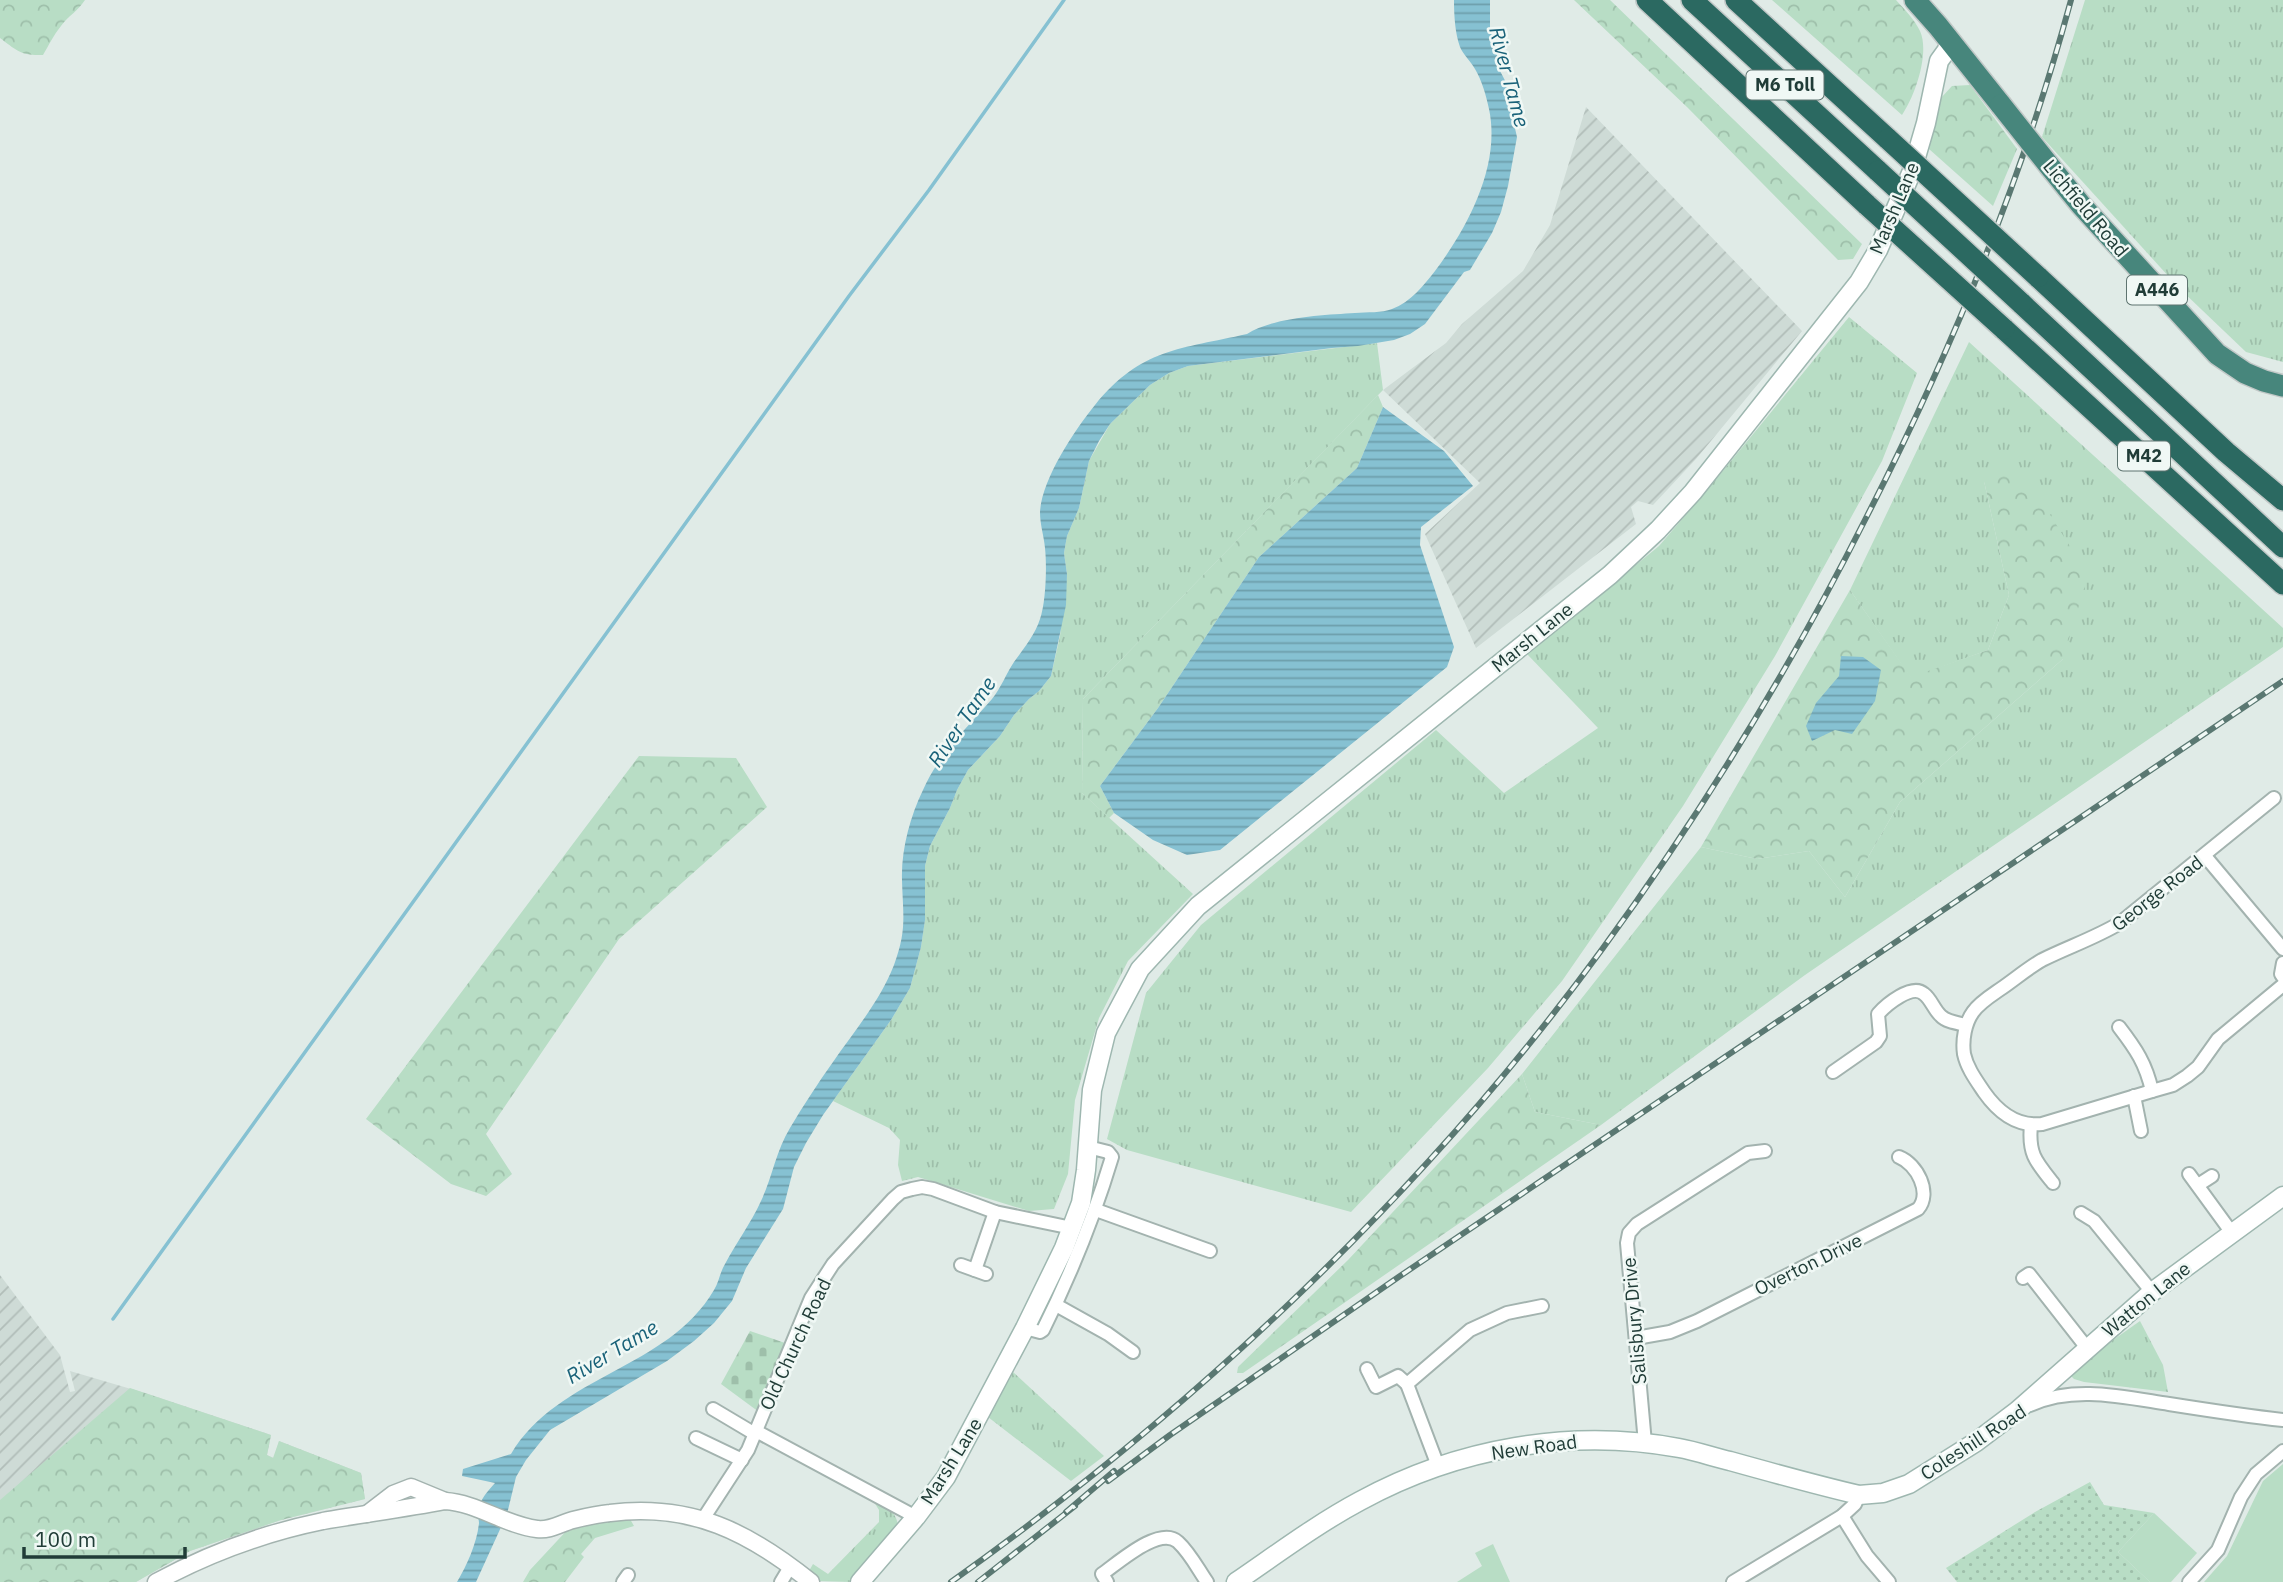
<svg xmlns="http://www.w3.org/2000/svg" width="2283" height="1582" viewBox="0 0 2283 1582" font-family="'IBM Plex Sans',sans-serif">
  <defs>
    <pattern id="industrial-furrows" width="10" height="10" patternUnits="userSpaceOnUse" patternTransform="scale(1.75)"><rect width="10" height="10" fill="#cedbd6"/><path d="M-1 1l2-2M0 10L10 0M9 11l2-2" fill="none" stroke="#b1bdb8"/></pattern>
    <pattern id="grass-tufts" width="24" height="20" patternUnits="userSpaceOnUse" patternTransform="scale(1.75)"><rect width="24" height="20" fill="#b8ddc5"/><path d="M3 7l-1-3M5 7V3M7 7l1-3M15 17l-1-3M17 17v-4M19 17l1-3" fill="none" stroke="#9ebfaa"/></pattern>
    <pattern id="forest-crowns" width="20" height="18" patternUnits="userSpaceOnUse" patternTransform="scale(1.75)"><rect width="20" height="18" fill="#b8ddc5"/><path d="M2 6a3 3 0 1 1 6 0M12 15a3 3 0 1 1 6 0" fill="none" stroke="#9ebfaa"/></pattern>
    <pattern id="cemetery-stones" width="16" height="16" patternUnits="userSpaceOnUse" patternTransform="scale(1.75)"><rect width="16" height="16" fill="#b8ddc5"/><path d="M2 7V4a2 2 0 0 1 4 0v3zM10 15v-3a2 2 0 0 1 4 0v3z" fill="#9ebfaa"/></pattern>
    <pattern id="park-dots" width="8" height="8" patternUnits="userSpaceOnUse" patternTransform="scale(1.75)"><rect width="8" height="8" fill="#b8ddc5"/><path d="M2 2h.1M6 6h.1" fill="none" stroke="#9ebfaa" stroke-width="1.8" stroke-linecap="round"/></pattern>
    <pattern id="water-rules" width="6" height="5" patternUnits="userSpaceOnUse" patternTransform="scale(1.75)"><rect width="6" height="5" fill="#86c1d2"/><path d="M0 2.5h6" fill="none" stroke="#6d9eab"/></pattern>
  </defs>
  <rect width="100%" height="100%" fill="#e0ebe7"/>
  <g fill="url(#industrial-furrows)">
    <path d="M1586 107 1802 331 1696 459 1653 505 1638 501 1631 507 1636 524 1476 648 1425 534 1480 483 1383 390 1446 343 1462 324 1523 271 1550 225Z"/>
    <path d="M0 1275 60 1355 70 1392 75 1391 70 1371 148 1394 271 1435 267 1455 274 1458 279 1441 361 1473 365 1499 281 1520 190 1551 136 1582H0Z"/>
  </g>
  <g fill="url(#grass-tufts)">
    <path d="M2085 0H2283V362L2246 352 2180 289 2042 137Z"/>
    <path d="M1849 317 1917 373 1882 461 1775 656 1683 806 1562 981 1488 1068 1351 1212 1127 1150 1107 1139 1146 993 1201 925 1436 730 1504 793 1598 728 1527 654 1659 546 1708 489Z"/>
    <path d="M1969 342 2283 628V647L1805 975 1601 1125 1535 1112 1522 1074 1701 847 1757 859 1809 851 1845 897 1900 802 2063 659 1984 481 2009 595 1988 650 1911 678 1850 590Z"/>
    <path d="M1377 343 1383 390 1083 699 1082 793 1193 894 1128 961 1099 1018 1075 1100 1068 1174 1054 1209 1029 1211 918 1177 902 1181 898 1165 900 1140 889 1128 833 1101 891 1020 910 988 921 947 925 920V866L930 846 950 808 957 790 968 770 1000 736 1014 715 1029 699 1039 691 1051 676 1060 636 1067 574 1064 553 1067 536 1079 508 1089 461 1110 424 1150 385 1169 373 1188 366Z"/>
    <path d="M2140 1321 2163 1365 2168 1392 2084 1382 2074 1379 2070 1375 2072 1369Z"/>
    <path d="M1013 1372 1104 1456 1071 1481 988 1417Z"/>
    <path d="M874 1502C887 1508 898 1512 898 1528L852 1582 817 1581 809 1571 813 1564 828 1574 879 1522V1510Z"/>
  </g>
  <g fill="url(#forest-crowns)">
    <path d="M0 0H85C78 11 68 16 61 26 53 36 49 45 43 55 21 56 16 50 0 38Z"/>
    <path d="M1574 0H1610L1862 244 1853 259 1838 260 1687 107Z"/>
    <path d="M1772 0H1896C1904 9 1915 20 1920 31 1930 53 1915 96 1902 115Z"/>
    <path d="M1970 85 2017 149 1993 206 1929 149 1940 99 1952 86Z"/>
    <path d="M1378 395 1383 407 1357 468 1259 557 1158 708 1100 786 1114 813 1109 818 1082 793 1083 699Z"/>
    <path d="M2010 474 2032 486 2088 575 2063 659 1900 802 1845 897 1809 851 1757 859 1701 847 1850 590 1911 677 1988 650 2009 595 1984 481Z"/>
    <path d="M639 756 736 758 767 807 619 939 486 1134 512 1174 486 1196 451 1184 366 1119Z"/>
    <path d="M1522 1074 1535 1112 1601 1125 1243 1373H1237L1238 1367 1348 1260Z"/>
    <path d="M130 1388 271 1435 267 1455 273 1458 279 1441 361 1473 365 1499 281 1520 190 1551 136 1582H0V1500Z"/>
    <path d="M630 1519 634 1526 595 1538 581 1554 584 1557 565 1582H523L530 1570 570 1527Z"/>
  </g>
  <path fill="url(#cemetery-stones)" d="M750 1331 785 1343 759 1412 721 1384Z"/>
  <path fill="url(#park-dots)" d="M2090 1482 2104 1505 2154 1513 2118 1552 2150 1582H1957L1946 1568 2035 1512Z"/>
  <g fill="#b8ddc5">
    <path d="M2283 1464V1582H2204L2227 1556 2263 1481Z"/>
    <path d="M2154 1513 2197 1553 2171 1582H2150L2118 1552Z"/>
    <path d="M1493 1544 1510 1582H1457L1482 1566 1475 1553Z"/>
  </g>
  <g fill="url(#water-rules)">
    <path d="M1454 0H1490V32L1495 40 1499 69 1511 92 1510 107 1517 137 1508 186 1501 212 1492 233 1470 270 1464 272 1425 324 1410 334 1394 340 1358 346 1332 348 1188 366 1169 373 1150 385 1110 424 1099 441 1089 461 1079 508 1067 536 1064 553 1067 574 1066 605 1051 676 1039 691 1029 699 1014 715 1000 736 968 770 957 790 950 808 930 846 925 866V920L921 947 910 988 891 1020 823 1115 806 1143 794 1167 783 1209 746 1268 732 1301 714 1323 694 1341 667 1361 550 1430 526 1460 516 1477 507 1514 476 1582H457C467 1565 477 1543 479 1523 479 1519 477 1516 478 1512 479 1500 488 1491 495 1483L462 1476 463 1469 511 1454C559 1374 667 1370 714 1290 719 1282 720 1272 725 1264 736 1243 751 1223 761 1201 772 1178 776 1151 790 1128 803 1106 818 1083 833 1062 855 1030 880 1001 894 965 907 930 903 916 902 880 901 850 910 817 923 790 940 752 966 729 992 699 1001 688 1006 674 1014 662 1024 648 1035 635 1040 619 1046 602 1047 566 1045 548 1044 536 1040 525 1040 512 1042 479 1074 431 1095 405 1141 348 1181 349 1247 334 1274 317 1324 315 1355 313 1367 312 1382 313 1392 309 1411 302 1423 286 1435 271 1468 227 1501 165 1489 109 1486 95 1482 81 1475 69 1471 62 1463 54 1460 47 1455 33 1454 15 1454 0Z"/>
    <path d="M1383 407 1444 451 1473 486 1421 527 1420 545 1454 647 1447 667 1220 850 1187 855 1153 840 1114 813 1100 786 1158 708 1259 557 1357 468Z"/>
    <path d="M1841 656 1863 657 1881 670 1875 701 1852 734 1835 730 1812 741 1806 726 1816 703 1839 676Z"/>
  </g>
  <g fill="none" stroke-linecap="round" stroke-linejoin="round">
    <path stroke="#86c1d2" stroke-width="3.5" d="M113 1319 849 296 929 190 1064 0"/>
    <defs>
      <g id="minor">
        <path d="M2205 856 2283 949"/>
        <path d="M2283 963 2281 974 2283 977"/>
        <path d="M2119 1027C2136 1049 2146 1064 2152 1091L2173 1085 2187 1076 2198 1067 2218 1039 2283 985"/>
        <path d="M1833 1072 1876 1042 1880 1036 1878 1014C1886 1005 1912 983 1924 994 1931 999 1934 1010 1941 1016 1947 1022 1958 1023 1966 1025"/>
        <path d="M2152 1091 2042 1124C2016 1127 1998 1112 1984 1092 1976 1080 1967 1068 1964 1054 1962 1040 1965 1023 1973 1012 1980 1002 1992 995 2002 988 2015 979 2028 968 2042 960 2068 947 2095 938 2120 923L2274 798"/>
        <path d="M2134 1096 2141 1131"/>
        <path d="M2031 1125C2028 1154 2036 1162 2053 1183"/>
        <path d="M2189 1174 2232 1233"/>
        <path d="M2198 1185 2212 1176"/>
        <path d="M1096 1210 1210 1251"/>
        <path d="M2081 1213 2094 1221 2152 1292"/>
        <path d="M961 1265 986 1274"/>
        <path d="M975 1270 995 1212"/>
        <path d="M2023 1278 2029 1274 2087 1348"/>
        <path d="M1056 1305 1108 1334 1133 1352"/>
        <path d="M1025 1328 1040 1332 1043 1330C1071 1274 1094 1217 1112 1157L1108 1152 1088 1147"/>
        <path d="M1636 1338 1670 1332 1697 1321 1918 1209C1932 1193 1917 1164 1899 1157"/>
        <path d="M1367 1369 1376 1387 1398 1376 1407 1384"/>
        <path d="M2030 1405C2074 1385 2123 1397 2169 1404 2207 1410 2245 1416 2283 1420"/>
        <path d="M713 1409 755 1434"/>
        <path d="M756 1431 916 1517"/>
        <path d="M696 1438 742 1460"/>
        <path d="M1645 1443 1627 1243 1629 1233 1637 1224 1748 1153 1765 1151"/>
        <path d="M1438 1466 1407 1384 1470 1330 1507 1313 1542 1306"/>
        <path d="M1842 1516 1867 1556 1889 1582"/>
        <path d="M703 1519 748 1450 811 1298 833 1264 893 1199 901 1192 912 1189 922 1187 933 1189 995 1212 1072 1228"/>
        <path d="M623 1582 628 1575"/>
        <path d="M781 1582 790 1567"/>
        <path d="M1107 1582 1102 1574C1118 1563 1160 1525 1178 1542 1190 1553 1198 1569 1207 1582"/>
        <path d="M1733 1582 1842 1516 1855 1504 1859 1495"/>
        <path d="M2189 1582 2218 1550 2241 1497 2256 1474 2283 1451"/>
      </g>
      <g id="tertiary">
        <path d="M367 1514 393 1494 411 1487 445 1501"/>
        <path d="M156 1582C208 1554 264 1533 323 1521 363 1514 404 1509 445 1501 477 1503 505 1525 537 1529 550 1531 561 1523 573 1520 585 1517 598 1514 610 1513 692 1503 749 1532 811 1582"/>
      </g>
      <g id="secondary">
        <path d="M860 1582 916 1517 946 1477 1025 1328 1064 1248 1081 1203 1086 1170 1092 1090 1106 1033 1140 969 1198 906 1610 575 1658 530 1693 492 1859 282 1878 250 1912 171 1926 123 1939 61 1952 43"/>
        <path d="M1236 1582C1277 1554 1317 1524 1360 1501 1457 1448 1570 1428 1679 1448 1696 1451 1713 1457 1730 1461 1773 1473 1816 1485 1859 1495L1883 1493 1909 1484 1976 1442 2017 1411 2152 1292 2283 1196"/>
      </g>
      <g id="trunk">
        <path d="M1915 0 1938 26 2001 105"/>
        <path d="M2051 168 2081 205 2217 354 2245 373 2264 381 2283 386"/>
      </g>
      <g id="motorway">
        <path d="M1647 0 1867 205"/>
        <path d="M1692 0 1878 171"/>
        <path d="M1736 0 1888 139"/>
        <path d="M2038 277 2226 452 2283 500"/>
        <path d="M2021 303 2283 547"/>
        <path d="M2004 329 2283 584"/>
      </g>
    </defs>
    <use href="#minor" stroke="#a3b3af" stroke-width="16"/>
    <use href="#tertiary" stroke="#a3b3af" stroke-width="19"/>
    <use href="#secondary" stroke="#9eb7b0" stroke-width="21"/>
    <use href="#trunk" stroke="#c1c8c7" stroke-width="24"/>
    <use href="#motorway" stroke="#c1c8c7" stroke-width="24"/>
    <use href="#minor" stroke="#fff" stroke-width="12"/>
    <use href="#tertiary" stroke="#fff" stroke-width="16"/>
    <use href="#secondary" stroke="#fff" stroke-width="18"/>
    <use href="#trunk" stroke="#47867c" stroke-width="21"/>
    <use href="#motorway" stroke="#2b6961" stroke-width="21"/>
    <defs>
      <g id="rail">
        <path d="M1108 1481 1170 1435 1400 1276 2283 681"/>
        <path d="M1066 1512 1114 1471"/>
        <path d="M951 1582C1197 1407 1425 1192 1603 948 1703 811 1791 667 1867 516 1951 352 2023 178 2071 0"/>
        <path d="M978 1582 1075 1506"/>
      </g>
    </defs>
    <use href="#rail" stroke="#5a7872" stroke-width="6"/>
    <use href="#rail" stroke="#f0f8f5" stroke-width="3.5" stroke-dasharray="10" stroke-linecap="butt"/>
    <defs>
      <path id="trunk-bridge" d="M2001 105 2051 168"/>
      <g id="motorway-bridge">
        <path d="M1888 139 2038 277"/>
        <path d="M1878 171 2021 303"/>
        <path d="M1867 205 2004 329"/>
      </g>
    </defs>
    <use href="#trunk-bridge" stroke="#c1c8c7" stroke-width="24" stroke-linecap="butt"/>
    <use href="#motorway-bridge" stroke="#c1c8c7" stroke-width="24" stroke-linecap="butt"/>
    <use href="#trunk-bridge" stroke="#47867c" stroke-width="21"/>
    <use href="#motorway-bridge" stroke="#2b6961" stroke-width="21"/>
  </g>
  <g text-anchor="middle" stroke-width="5" stroke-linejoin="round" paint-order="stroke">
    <g fill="#f0f8f5" stroke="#5e7470" stroke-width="2">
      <rect x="1746.5" y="70.5" width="77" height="29" rx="5"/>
      <rect x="2127" y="275.5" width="60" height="29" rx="5"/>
      <rect x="2118" y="441.5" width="52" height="29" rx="5"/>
    </g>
    <g font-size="18" font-weight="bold" fill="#203c37">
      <text x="1785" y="91">M6 Toll</text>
      <text x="2157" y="296">A446</text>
      <text x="2144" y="462">M42</text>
    </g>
    <g font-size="19" fill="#203c37" stroke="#f0f8f5">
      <text transform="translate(1894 208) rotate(-67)" y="7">Marsh Lane</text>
      <text transform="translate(2086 208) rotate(50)" y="7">Lichfield Road</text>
      <text transform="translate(1532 637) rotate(-39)" y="7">Marsh Lane</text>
      <text transform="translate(2157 893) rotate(-38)" y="7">George Road</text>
      <text transform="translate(1808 1264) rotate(-26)" y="7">Overton Drive</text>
      <text transform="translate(2146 1299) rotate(-39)" y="7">Watton Lane</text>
      <text transform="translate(1634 1321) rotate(-95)" y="7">Salisbury Drive</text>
      <text transform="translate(795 1344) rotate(-65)" y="7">Old Church Road</text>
      <text transform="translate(1973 1442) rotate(-33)" y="7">Coleshill Road</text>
      <text transform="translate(1534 1447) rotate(-8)" y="7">New Road</text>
      <text transform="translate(951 1461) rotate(-58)" y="7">Marsh Lane</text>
    </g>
    <g font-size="21" font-style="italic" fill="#196279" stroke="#f0f8f5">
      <text transform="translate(1509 77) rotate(75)" y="7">River Tame</text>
      <text transform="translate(962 722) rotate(-56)" y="7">River Tame</text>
      <text transform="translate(612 1352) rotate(-31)" y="7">River Tame</text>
    </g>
  </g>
  <path d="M24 1547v10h161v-10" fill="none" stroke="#203c37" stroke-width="3.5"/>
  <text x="35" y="1547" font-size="21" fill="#203c37" stroke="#f0f8f5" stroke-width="5" paint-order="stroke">100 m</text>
</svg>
